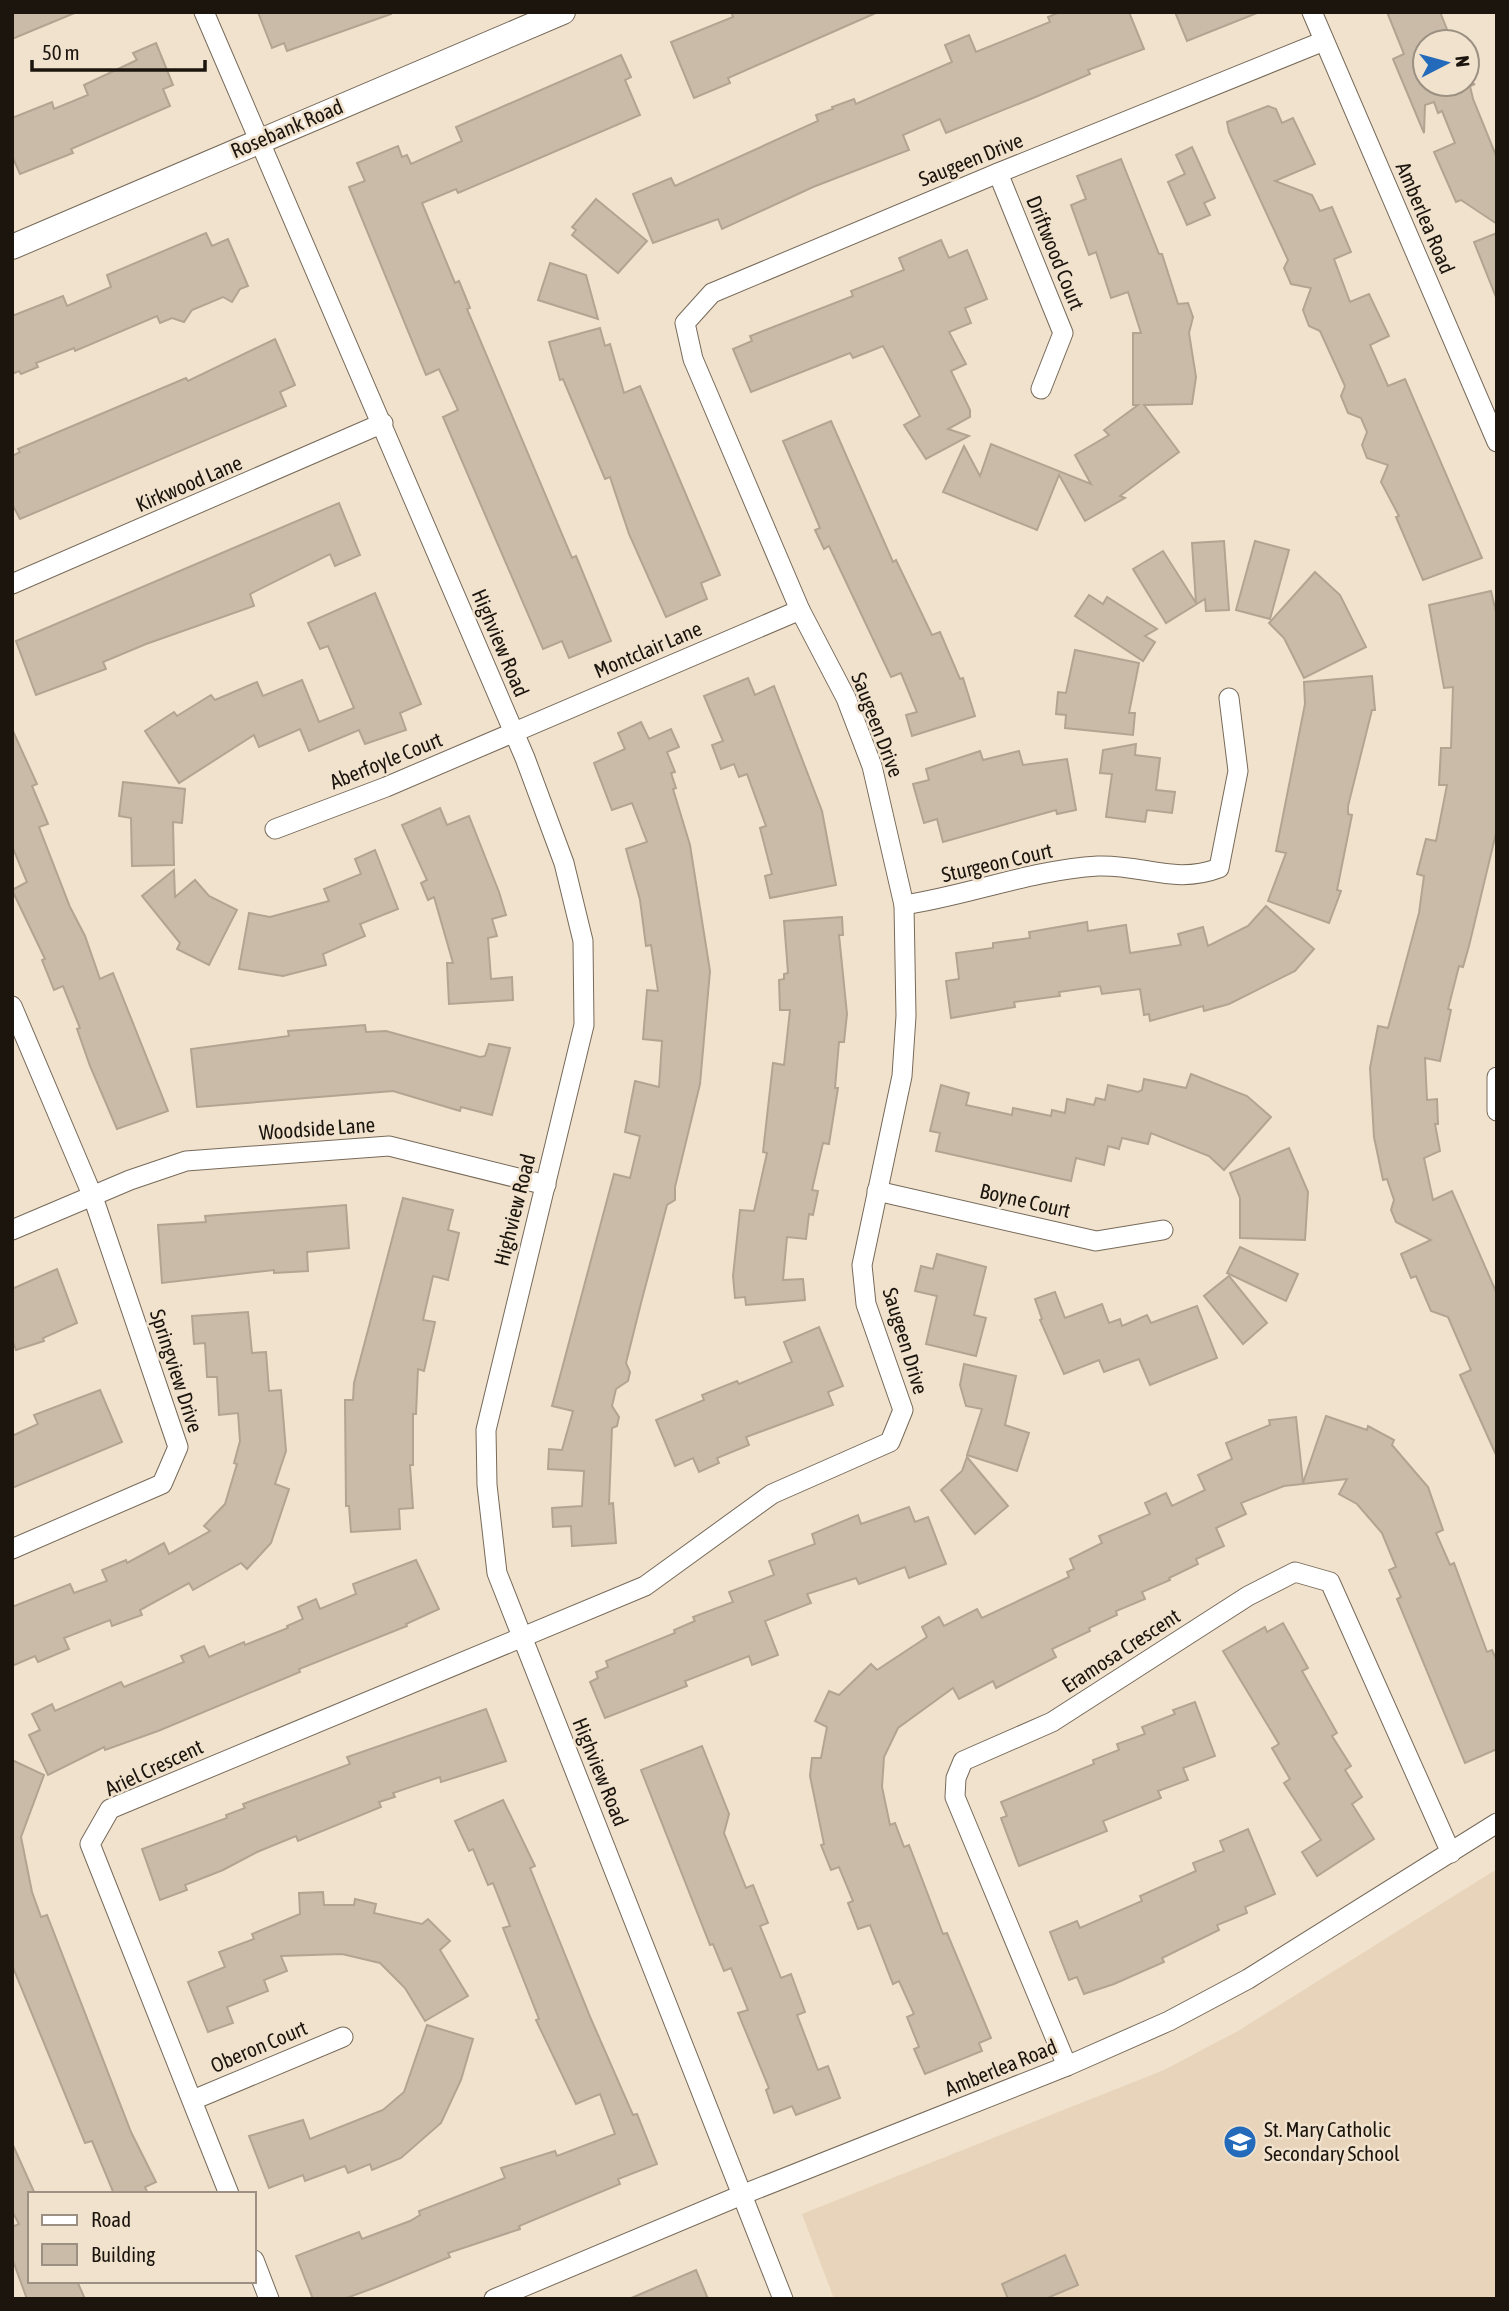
<svg xmlns="http://www.w3.org/2000/svg" width="1509" height="2311" viewBox="0 0 1509 2311" font-family="'Asap Condensed',sans-serif">
  <rect width="100%" height="100%" fill="#f1e2ce"/>
  <path fill="#e8d4ba" d="M1497 1869V2299H834L802 2214 1164 2070 1238 2031Z"/>
  <g fill="#cabba8" stroke="#b3a492" stroke-width="2">
    <path d="M12 12H77L12 39Z"/>
    <path d="M258 12H391V14L287 51 284 43 272 48Z"/>
    <path d="M731 12H878L728 78 730 83 694 98 671 42 733 17Z"/>
    <path d="M1060 12H1129L1144 49 1088 70 1090 74 1033 98 946 133 940 119 903 135 909 150 813 187 722 229 718 219 653 243 633 194 671 178 675 186 818 121 816 115 833 109 832 107 854 99 856 104 952 62 945 45 969 35 976 52 1050 22 1048 17Z"/>
    <path d="M1175 12H1257V13L1187 41Z"/>
    <path d="M1387 12H1440L1452 42H1425V84H1475L1470 86 1473 99 1497 158V224L1461 200 1456 202 1434 152 1455 143 1442 111 1438 113 1434 102 1425 105 1424 133 1393 59 1404 54Z"/>
    <path d="M156 43 173 85 163 89 170 106 71 149 73 153 20 174 12 156V118L52 102 54 109 88 95 84 85 137 60 133 53Z"/>
    <path d="M621 55 631 77 625 80 640 115 458 193 456 189 422 203 455 283 459 281 470 308 467 309 572 558 576 556 611 641 569 658 562 641 543 649 443 417 458 410 439 369 426 375 349 187 365 181 357 163 398 146 402 157 407 155 411 164 462 141 456 127Z"/>
    <path d="M1268 106 1276 109 1282 123 1293 118 1315 164 1275 181 1312 195 1320 211 1332 207 1351 252 1334 259 1350 302 1369 294 1389 336 1370 345 1388 386 1405 379 1482 558 1423 580 1396 517 1399 516 1381 482 1388 465 1367 458 1362 445 1367 432 1361 418 1348 413 1341 396 1345 386 1320 331 1309 326 1303 310 1311 288 1291 284 1284 268 1288 260 1229 132 1227 122Z"/>
    <path d="M1192 147 1215 198 1204 203 1210 215 1187 225 1168 182 1185 174 1176 155Z"/>
    <path d="M1121 159 1159 254H1162L1178 304 1188 303 1193 317 1189 333 1196 377 1192 404 1144 405 1179 452 1120 496 1125 498 1085 521 1059 475 1037 530 943 492 964 446 980 476 991 444 1091 484 1075 455 1109 435 1104 430 1138 405H1133V333H1141L1128 292 1111 298 1096 252 1089 255 1071 205 1086 199 1077 176Z"/>
    <path d="M596 199 647 241 618 273 572 235 576 230 572 227Z"/>
    <path d="M206 233 212 246 228 239 248 286 240 289 232 302 223 297 192 310 184 322 172 318 160 323 157 316 75 351 74 348 36 363 38 367 21 374 19 371 12 374V316L63 296 67 306 111 287 107 275Z"/>
    <path d="M1497 233V297H1496L1474 242Z"/>
    <path d="M941 240 949 258 967 250 987 299 965 308 971 323 949 332 966 364 951 371 970 410V417L948 429 969 436 926 459 904 425 920 416 883 346 853 358 850 353 751 392 733 349 752 341 750 336 853 296 851 291 904 270 899 258Z"/>
    <path d="M550 263 586 275 598 319 538 300Z"/>
    <path d="M600 328 605 346 610 344 624 393 640 386 720 575 701 583 707 599 666 617 629 534 610 477 605 479 563 379 560 380 549 342Z"/>
    <path d="M275 339 295 385 280 392 286 406 20 519 12 504V456L20 452 18 449 186 378 188 381Z"/>
    <path d="M831 421 893 562 896 560 932 635 940 632 960 679 963 678 975 716 912 736 906 715 917 712 901 673 891 677 829 546 824 549 815 530 820 528 783 441Z"/>
    <path d="M339 503 360 555 335 566 330 554 250 594 254 606 146 644 103 662 106 669 36 695 16 641Z"/>
    <path d="M1224 541 1229 610 1206 611 1205 599 1166 623 1133 569 1163 551 1196 603 1192 543Z"/>
    <path d="M1255 541 1289 550 1270 619 1236 610Z"/>
    <path d="M1315 572 1340 595 1366 647 1304 678 1284 638 1269 623Z"/>
    <path d="M1491 591 1497 616V829L1469 946 1463 967 1459 966 1448 1009 1451 1010 1440 1061 1425 1058 1427 1100 1437 1099 1438 1124H1435L1440 1151 1424 1158 1433 1200 1452 1191 1497 1294V1457L1460 1375 1471 1370 1448 1317 1431 1311 1416 1276 1411 1278 1401 1254 1431 1240 1396 1222 1391 1210 1394 1200 1387 1179 1383 1180 1374 1137 1370 1068 1378 1026 1388 1028 1419 913 1424 876 1417 874 1426 839 1436 841 1447 785H1439L1441 748H1451L1453 687 1444 688 1429 605Z"/>
    <path d="M375 593 421 704 400 713 406 730 365 744 359 730 309 751 300 729 259 747 254 735 179 783 145 731 174 712 177 716 211 695 215 700 257 682 263 696 302 680 319 722 354 708 328 646 320 649 308 623Z"/>
    <path d="M1089 595 1103 604 1107 597 1157 629 1145 636 1155 642 1143 661 1075 616Z"/>
    <path d="M1075 650 1139 663 1129 713H1135L1133 735 1065 728 1066 715 1056 714 1058 692 1066 693Z"/>
    <path d="M1372 676 1375 710H1372L1348 806V814L1352 815 1337 890 1341 891 1329 923 1268 901 1286 853 1276 851 1305 704 1304 682Z"/>
    <path d="M748 678 755 695 774 686 822 811 836 885 770 898 765 876 772 874 760 828 766 826 747 774 739 777 734 764 721 769 712 745 723 741 704 696Z"/>
    <path d="M641 722 649 739 671 729 679 747 667 752 675 772 671 773 676 788 673 789 690 845 710 971 700 1084 675 1187V1200L667 1205 641 1303 626 1363 630 1372 628 1381 616 1389 612 1406 619 1417 617 1426 612 1428 609 1504 613 1503 616 1543 572 1546 571 1526 553 1527 552 1508 582 1506 584 1471 548 1469 549 1449 562 1450 573 1411 552 1406 614 1174 630 1178 640 1136 625 1132 635 1081 659 1087 662 1041 643 1039 647 990 658 991 651 945 646 946 640 900 626 849 647 842 632 803 612 810 594 763 625 749 618 733Z"/>
    <path d="M12 729 37 784 32 786 48 824 39 827 70 907 85 936 100 979 113 973 168 1111 117 1129 90 1066 77 1029 80 1028 63 986 54 990 42 960 45 959 12 890 27 882 12 846Z"/>
    <path d="M1136 744 1135 755 1160 758 1156 790 1175 792 1172 813 1147 810 1145 822 1106 817 1112 774 1100 773 1103 750Z"/>
    <path d="M980 751 983 760 1019 751 1023 765 1067 759 1076 810 1057 814 1056 810 943 842 937 819 924 823 913 784 929 780 926 769Z"/>
    <path d="M123 782 185 789 182 823 173 822 174 865 132 866 131 818 119 816Z"/>
    <path d="M440 808 447 825 469 816 499 892 506 915 492 919 497 936 488 938 491 979 512 977 513 1000 449 1004 447 963H453L434 897 428 900 421 883 427 880 402 825Z"/>
    <path d="M375 850 398 909 360 924 365 936 323 954 326 965 283 976 239 969 249 913 270 917 329 901 324 889 361 874 355 859Z"/>
    <path d="M174 870 175 897 195 880 209 896 237 910 209 965 177 949 180 943 142 896Z"/>
    <path d="M1266 906 1314 949 1295 971 1229 1004 1204 1011 1203 1006 1150 1021 1149 1014 1144 1015 1140 989 1102 994 1100 986 1059 992 1060 996 1014 1002 1015 1007 951 1018 946 981 959 979 956 953 993 948V943L1030 938 1029 932 1087 922 1088 931 1126 925 1130 953 1181 945 1178 934 1203 927 1208 946 1248 926Z"/>
    <path d="M842 917 843 935H839L847 1014 844 1042H839L835 1088H838L829 1144 823 1143 812 1190 818 1191 813 1215 809 1214 806 1239 787 1237 783 1280 803 1279 805 1300 746 1305 745 1297 735 1298 733 1276 740 1210 754 1211 767 1153 763 1152 773 1063 784 1065 790 1010H780L779 980 784 979V974L788 973 784 921Z"/>
    <path d="M365 1025 366 1032 386 1031 480 1057 485 1056 489 1044 510 1048 492 1115 461 1107 460 1111 393 1091 197 1107 191 1049 289 1036 288 1031Z"/>
    <path d="M1191 1074 1247 1096 1271 1117 1224 1170 1209 1156 1151 1133 1148 1144 1122 1138 1119 1149 1108 1146 1104 1165 1076 1158 1071 1181 936 1151 940 1133 930 1131 941 1085 969 1093 966 1105 1012 1115 1013 1108 1051 1116 1052 1110 1065 1113 1067 1099 1094 1105 1096 1098 1105 1100 1108 1085 1138 1092 1142 1090 1144 1079 1186 1088Z"/>
    <path d="M1289 1148 1308 1192 1305 1240 1240 1238V1198L1230 1173Z"/>
    <path d="M403 1198 453 1210 448 1230 459 1233 448 1280 433 1276 423 1320 435 1322 424 1371 418 1369 416 1414H413V1465H410L413 1508 399 1509 400 1529 351 1532 349 1506H346L345 1400H353L354 1383Z"/>
    <path d="M346 1205 349 1248 307 1252 308 1271 274 1273V1270L162 1283 158 1225 206 1222 205 1216Z"/>
    <path d="M1240 1247 1298 1274 1286 1301 1227 1273Z"/>
    <path d="M937 1254 986 1267 974 1315 986 1318 976 1356 926 1344 937 1296 915 1291 921 1266 933 1269Z"/>
    <path d="M57 1269 77 1323 43 1338 44 1341 16 1350 12 1339V1289Z"/>
    <path d="M1229 1276 1267 1323 1243 1344 1204 1296Z"/>
    <path d="M1055 1292 1065 1318 1102 1304 1109 1323 1120 1319 1122 1326 1147 1315 1151 1323 1197 1306 1217 1358 1150 1385 1139 1359 1104 1372 1099 1360 1064 1374 1040 1320 1042 1319 1035 1299Z"/>
    <path d="M248 1312 252 1353 266 1352 269 1391 281 1390 286 1451 275 1484 289 1489 271 1543 247 1569 241 1563 193 1590 189 1583 140 1610 142 1615 112 1626 110 1620 64 1638 69 1649 38 1662 35 1656 12 1666V1607L70 1584 74 1593 107 1581 102 1570 126 1560 127 1563 164 1543 169 1554 210 1531 204 1526 225 1504 237 1464 234 1463 240 1441 238 1413 219 1415 217 1377H207L205 1343 194 1344 192 1316Z"/>
    <path d="M819 1327 843 1386 828 1392 833 1405 746 1437 749 1445 717 1458 719 1463 699 1472 693 1458 675 1466 656 1420 704 1400 702 1395 737 1381 739 1384 792 1362 784 1342Z"/>
    <path d="M964 1364 1016 1376 1005 1425 1029 1433 1017 1471 967 1455 982 1409 966 1406 960 1385Z"/>
    <path d="M100 1390 122 1442 12 1488V1436L38 1424 34 1415Z"/>
    <path d="M1326 1416 1367 1430 1368 1426 1394 1440 1392 1445 1428 1487 1443 1530 1436 1533 1450 1565 1454 1563 1487 1652 1492 1650 1497 1661V1749L1465 1763 1397 1599 1401 1597 1389 1570 1396 1567 1382 1533 1357 1504 1339 1494 1347 1479 1284 1486 1241 1503 1246 1514 1216 1528 1224 1546 1196 1559 1198 1564 1169 1578 1170 1580 1142 1592 1145 1599 1116 1611 1117 1615 1089 1628 1090 1631 1052 1649 1056 1657 996 1688 993 1681 959 1699 953 1688 898 1728 884 1757 882 1787 890 1825 895 1823 904 1847 909 1845 943 1934 947 1933 991 2038 979 2043 982 2051 925 2074 914 2049 919 2047 907 2017 914 2014 899 1981 893 1984 870 1925 858 1929 848 1903 853 1901 839 1867 831 1870 821 1845 824 1844 810 1776 812 1758H821L827 1727 815 1721 829 1691 839 1695 871 1664 877 1670 927 1637 922 1627 939 1617 944 1626 977 1609 982 1618 1069 1577 1067 1572 1074 1569 1070 1559 1102 1543 1099 1536 1150 1514 1145 1503 1166 1493 1172 1506 1205 1490 1198 1475 1232 1459 1226 1443 1270 1425 1269 1420 1296 1417 1303 1483Z"/>
    <path d="M967 1457 1008 1506 975 1534 941 1490 962 1471Z"/>
    <path d="M909 1507 915 1522 928 1517 946 1564 909 1578 905 1567 859 1584 856 1578 807 1594 811 1603 765 1621 778 1655 752 1665 749 1656 685 1681 687 1686 605 1718 590 1682 598 1678 596 1672 608 1667 606 1661 675 1633 674 1630 695 1621 693 1617 733 1602 729 1592 774 1575 769 1561 815 1544 812 1534 858 1515 861 1524Z"/>
    <path d="M416 1560 439 1609 406 1624 407 1626 299 1669 300 1672 158 1731 105 1750 104 1747 48 1775 29 1735 40 1730 32 1714 52 1704 55 1711 121 1682 124 1687 184 1662 181 1656 204 1646 209 1657 244 1642 245 1645 288 1628 287 1626 303 1619 298 1607 316 1599 320 1609 356 1594 353 1584Z"/>
    <path d="M1283 1623 1308 1668 1302 1671 1337 1733 1332 1736 1351 1766 1345 1770 1362 1797 1352 1804 1374 1839 1317 1876 1302 1852 1321 1840 1284 1783 1290 1779 1272 1748 1279 1744 1223 1651 1265 1627 1267 1632Z"/>
    <path d="M1195 1702 1215 1756 1183 1768 1188 1780 1158 1791 1161 1798 1103 1821 1107 1831 1019 1866 1001 1818 1007 1816 1001 1802 1094 1764 1093 1760 1119 1750 1117 1744 1145 1734 1142 1727 1175 1714 1173 1710Z"/>
    <path d="M486 1709 506 1761 441 1782 440 1777 393 1793 395 1797 379 1802 381 1807 298 1841 296 1836 257 1852 223 1870 185 1885 187 1890 160 1900 142 1849 227 1818 226 1815 245 1808 243 1804 350 1764 347 1757Z"/>
    <path d="M702 1746 729 1814 724 1833 746 1888 753 1885 768 1923 760 1926 781 1978 791 1974 805 2012 797 2015 818 2070 828 2066 840 2098 796 2115 792 2106 774 2113 766 2090 769 2088 738 2013 748 2010 731 1968 724 1971 713 1944 710 1945 641 1770Z"/>
    <path d="M12 1760 44 1775 21 1837 32 1892 41 1917 47 1915 131 2132 156 2182 145 2187 148 2194H114L92 2141 85 2143 12 1965Z"/>
    <path d="M503 1800 535 1866 530 1868 591 2019 633 2115 637 2114 657 2164 618 2179 620 2184 519 2226 520 2229 448 2253 450 2257 379 2286 344 2299H313L296 2256 359 2232 362 2239 410 2221 420 2215 419 2211 505 2178 501 2168 555 2151 557 2156 615 2134 600 2094 576 2104 536 2020 539 2019 503 1928 510 1926 493 1883 488 1885 473 1849 469 1851 455 1821Z"/>
    <path d="M1248 1829 1275 1894 1245 1907 1247 1913 1217 1925 1219 1930 1162 1958 1164 1962 1114 1984 1084 1994 1077 1977 1069 1980 1050 1932 1077 1921 1080 1928 1142 1901 1140 1896 1196 1871 1193 1863 1224 1851 1220 1841Z"/>
    <path d="M323 1892 324 1905H354L355 1899 376 1904 374 1913 422 1924 428 1919 450 1941 440 1950 468 1996 425 2021 405 1988 380 1963 342 1954 281 1956 287 1971 264 1980 268 1991 227 2007 233 2023 208 2032 188 1982 225 1967 219 1952 254 1939 252 1934 300 1914 299 1893Z"/>
    <path d="M427 2025 473 2039 461 2080 441 2123 401 2158 372 2170 370 2164 348 2173 345 2166 305 2181 303 2175 269 2188 249 2136 303 2120 310 2139 383 2110 404 2092Z"/>
    <path d="M12 2143 35 2194H30V2281H77L85 2299H27L12 2258V2227L19 2224 12 2211Z"/>
    <path d="M1065 2255 1078 2285 1045 2299H1008L1002 2284Z"/>
    <path d="M696 2270 708 2299H629L673 2280Z"/>
  </g>
  <g fill="none" stroke-linecap="round" stroke-linejoin="round">
    <defs>
      <g id="minor">
        <path d="M204 12 525 758 564 863 583 941 584 1025 486 1430 487 1485 497 1573 783 2299"/>
        <path d="M1312 12 1497 442"/>
        <path d="M998 173 1063 333 1041 389"/>
        <path d="M12 584 383 423"/>
        <path d="M275 829 386 787 800 610"/>
        <path d="M904 905C970 895 1031 870 1098 866 1142 864 1175 885 1219 868L1238 771 1229 698"/>
        <path d="M12 1006 93 1197 178 1447 162 1484 12 1549"/>
        <path d="M1497 1077V1111"/>
        <path d="M877 1191 1096 1241 1163 1230"/>
        <path d="M12 1230 130 1180 186 1161 389 1146 546 1185"/>
        <path d="M1067 2066 955 1797 956 1778 963 1761 1052 1722 1248 1596 1295 1572 1330 1582 1451 1853"/>
        <path d="M193 2100 343 2037"/>
        <path d="M229 2194 90 1844 110 1809 645 1586 772 1494 890 1442 903 1410 866 1304 862 1265 902 1076 906 1016 904 905 872 766 846 698 800 610 693 359 685 323 712 293 998 173 1324 41"/>
        <path d="M254 2260 269 2299"/>
        <path d="M494 2299 744 2194 1067 2066 1169 2021 1248 1979 1497 1823"/>
      </g>
      <path id="tertiary" d="M12 247 563 12"/>
    </defs>
    <use href="#minor" stroke="#776a59" stroke-width="21"/>
    <use href="#tertiary" stroke="#776a59" stroke-width="26"/>
    <use href="#minor" stroke="#fff" stroke-width="19"/>
    <use href="#tertiary" stroke="#fff" stroke-width="24"/>
  </g>
  <defs>
    <symbol id="school-disc" viewBox="-11 -11 22 22"><circle r="9.5" fill="#236aba" stroke="#f1e2ce"/><path d="M0-5L7-2L0 1L-7-2ZM-4 1L0 2.5L4 1V4Q0 6-4 4Z" fill="#fff"/></symbol>
  </defs>
  <g fill-rule="evenodd">
    <use href="#school-disc" x="1221" y="2123" width="38" height="38"/>
  </g>
  <g text-anchor="middle" stroke-width="5" stroke-linejoin="round" paint-order="stroke">
    <g font-size="21" fill="#1b150e" stroke="#f1e2ce">
      <text transform="translate(287 129) rotate(-23)" y="7">Rosebank Road</text>
      <text transform="translate(971 160) rotate(-22)" y="7">Saugeen Drive</text>
      <text transform="translate(1425 218) rotate(67)" y="7">Amberlea Road</text>
      <text transform="translate(1055 253) rotate(68)" y="7">Driftwood Court</text>
      <text transform="translate(189 484) rotate(-23)" y="7">Kirkwood Lane</text>
      <text transform="translate(500 643) rotate(67)" y="7">Highview Road</text>
      <text transform="translate(648 650) rotate(-23)" y="7">Montclair Lane</text>
      <text transform="translate(877 725) rotate(69)" y="7">Saugeen Drive</text>
      <text transform="translate(386 761) rotate(-22)" y="7">Aberfoyle Court</text>
      <text transform="translate(997 863) rotate(-13)" y="7">Sturgeon Court</text>
      <text transform="translate(317 1129) rotate(-4)" y="7">Woodside Lane</text>
      <text transform="translate(1025 1201) rotate(13)" y="7">Boyne Court</text>
      <text transform="translate(515 1210) rotate(-76)" y="7">Highview Road</text>
      <text transform="translate(905 1341) rotate(73)" y="7">Saugeen Drive</text>
      <text transform="translate(176 1371) rotate(72)" y="7">Springview Drive</text>
      <text transform="translate(1121 1651) rotate(-33)" y="7">Eramosa Crescent</text>
      <text transform="translate(154 1768) rotate(-25)" y="7">Ariel Crescent</text>
      <text transform="translate(600 1772) rotate(68)" y="7">Highview Road</text>
      <text transform="translate(259 2047) rotate(-23)" y="7">Oberon Court</text>
      <text transform="translate(1001 2068) rotate(-22)" y="7">Amberlea Road</text>
    </g>
    <g font-size="21" fill="#1b150e" stroke="#f1e2ce" text-anchor="start">
      <text x="1264" y="2137">St. Mary Catholic<tspan x="1264" dy="24">Secondary School</tspan></text>
    </g>
  </g>
  <rect width="1509" height="2311" fill="none" stroke="#1b150e" stroke-width="28"/>
  <rect x="28" y="2192" width="228" height="91" fill="#f1e2ce" stroke="#9b9081" stroke-width="2"/>
  <rect x="42" y="2215" width="35" height="10" fill="#ffffff" stroke="#9b9081" stroke-width="2"/>
  <text x="91" y="2227" font-size="21" fill="#1b150e">Road</text>
  <rect x="42" y="2244" width="35" height="21" fill="#cabba8" stroke="#9b9081" stroke-width="2"/>
  <text x="91" y="2262" font-size="21" fill="#1b150e">Building</text>
  <g transform="translate(1446 63) rotate(84)"><circle r="33" fill="#f1e2ce" stroke="#9b9081" stroke-width="2"/>
  <path d="M0-5L12 26L0 18L-12 26Z" fill="#236aba"/>
  <text y="-10" font-size="19" font-weight="bold" text-anchor="middle" fill="#1b150e">N</text>
  </g>
  <path d="M32 60v10h173v-10" fill="none" stroke="#1b150e" stroke-width="3.5"/>
  <text x="42" y="60" font-size="21" fill="#1b150e" stroke="#f1e2ce" stroke-width="5" paint-order="stroke">50 m</text>
</svg>
